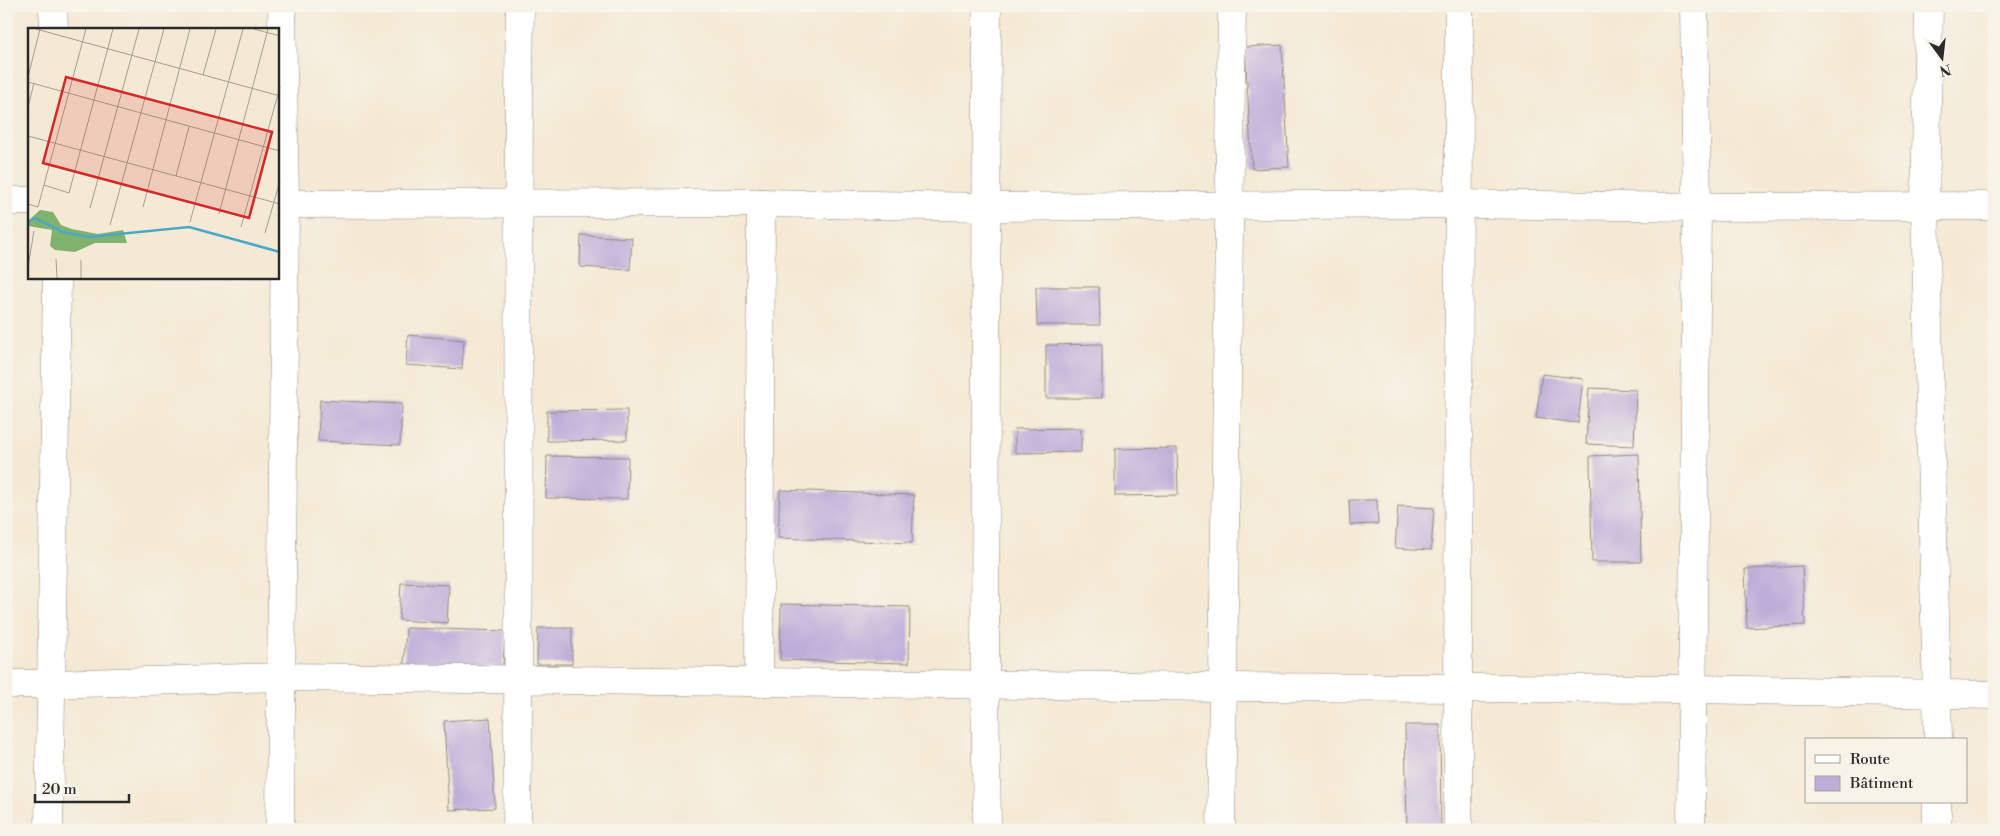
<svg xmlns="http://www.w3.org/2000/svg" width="2000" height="836" viewBox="0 0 2000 836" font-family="'Libre Bodoni',serif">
  <rect width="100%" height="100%" fill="#f7f3e8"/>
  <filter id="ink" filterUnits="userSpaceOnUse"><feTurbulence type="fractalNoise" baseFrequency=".02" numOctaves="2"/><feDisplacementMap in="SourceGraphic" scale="10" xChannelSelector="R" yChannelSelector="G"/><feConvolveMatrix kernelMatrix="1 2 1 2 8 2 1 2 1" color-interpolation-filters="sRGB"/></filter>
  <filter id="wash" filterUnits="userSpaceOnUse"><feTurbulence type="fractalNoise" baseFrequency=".0096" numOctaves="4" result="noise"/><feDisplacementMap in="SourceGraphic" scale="20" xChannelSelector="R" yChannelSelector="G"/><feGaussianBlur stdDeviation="1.12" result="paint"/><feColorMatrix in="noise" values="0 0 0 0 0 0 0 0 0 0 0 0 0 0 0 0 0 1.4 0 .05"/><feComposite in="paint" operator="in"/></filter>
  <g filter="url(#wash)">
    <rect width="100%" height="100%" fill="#f4e9d4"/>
    <g id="blocks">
      <g fill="#beadd9">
        <path d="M1282 45 1289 167 1252 169 1245 47Z"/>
        <path d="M581 235 632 238 630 270 580 267Z"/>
        <path d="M1036 287H1099L1100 325H1037Z"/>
        <path d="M408 335 464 340 462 369 406 365Z"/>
        <path d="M1102 344V398H1046V345Z"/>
        <path d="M1542 374 1583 379 1578 423 1536 418Z"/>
        <path d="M1589 388 1636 390 1634 446 1586 444Z"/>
        <path d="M320 400 402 404 400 445 318 441Z"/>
        <path d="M627 410V440L547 441V411Z"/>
        <path d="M1081 428V452L1015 453V429Z"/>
        <path d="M1177 448 1178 495 1115 496V449Z"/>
        <path d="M1639 454 1641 562H1592L1590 456Z"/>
        <path d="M547 456 628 457 627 499 546 498Z"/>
        <path d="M780 490 914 495 912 543 778 538Z"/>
        <path d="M1349 500H1377L1378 524 1350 525Z"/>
        <path d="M1398 506 1434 508 1431 550 1395 548Z"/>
        <path d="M1802 566 1805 625 1747 628 1745 569Z"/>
        <path d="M401 583 449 585 447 623 399 620Z"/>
        <path d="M781 604 910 607 909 663 780 660Z"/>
        <path d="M406 628 505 631 503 667 404 664Z"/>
        <path d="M538 628H572V664H537Z"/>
        <path d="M490 718 495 808 449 810 444 721Z"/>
        <path d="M1405 725H1440L1441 830H1407Z"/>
      </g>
    </g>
  </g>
  <g filter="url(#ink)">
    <use href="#blocks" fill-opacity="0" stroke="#908a80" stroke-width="1"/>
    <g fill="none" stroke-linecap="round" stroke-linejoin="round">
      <defs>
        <g id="minor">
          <path d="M53 6 54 29"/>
          <path d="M1929 6 1925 205 1938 740"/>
          <path d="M759 683 761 203"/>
          <path d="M6 684H51L281 677 1222 687 1693 689 1994 695"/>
          <path d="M49 830 57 278"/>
          <path d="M280 830 285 204 282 6"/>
          <path d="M517 830C521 555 516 281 520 6"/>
          <path d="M987 830 985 685 987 6"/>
          <path d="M1221 830 1232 6"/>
          <path d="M1458 830 1459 6"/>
          <path d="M1691 830 1697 207 1694 6"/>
          <path d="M1937 830V802"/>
        </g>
        <g id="tertiary">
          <path d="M6 201H29"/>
          <path d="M278 204 761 203 988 207 1458 204 1697 207 1994 206"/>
        </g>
      </defs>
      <use href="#minor" stroke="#908a80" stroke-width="29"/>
      <use href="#tertiary" stroke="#908a80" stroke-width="29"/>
      <use href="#minor" stroke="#fff" stroke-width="28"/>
      <use href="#tertiary" stroke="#fff" stroke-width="28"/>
    </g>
  </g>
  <g transform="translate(28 28)">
    <rect width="251" height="251" fill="#f4e9d4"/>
    <path d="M12 182 25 184 33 197 44 201 70 206 95 202 99 215H67L47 224 27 222 22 218 24 202 0 198V193Z" fill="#81b26d"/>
    <path fill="none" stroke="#48a8c7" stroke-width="2.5" d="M0 194 7 190 35 204 61 209 161 199 252 224"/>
    <path fill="none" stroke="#a49d90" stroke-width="1" d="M8 1 252 68M226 1 252 8M175 47 188 1M0 49 12 1M0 54 252 123M0 79 6 55M0 108 252 176M148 148 161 99M16 157 41 165 85 1M0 176 10 179 58 1M115 179 162 1M62 180 111 1M191 186 240 1M162 194 215 1M82 197 136 1M213 199 252 59M237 205 252 153M28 231 29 250M53 232V250M0 239 6 203"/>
    <path fill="#d62828" fill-opacity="0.15" stroke="#d62828" stroke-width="2.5" d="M38 49 244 104 221 190 15 135Z"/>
    <rect width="251" height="251" fill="none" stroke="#2b2b2b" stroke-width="2.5"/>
  </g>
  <rect width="2000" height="836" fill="none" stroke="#f7f3e8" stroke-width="25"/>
  <rect x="1805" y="738" width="162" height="65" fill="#f7f3e8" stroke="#a5a39c"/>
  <rect x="1815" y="755" width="25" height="8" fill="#ffffff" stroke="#a5a39c"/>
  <text x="1850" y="764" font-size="15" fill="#2b2b2b">Route</text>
  <rect x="1815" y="776" width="25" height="15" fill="#beadd9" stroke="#a5a39c"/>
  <text x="1850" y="788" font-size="15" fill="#2b2b2b">Bâtiment</text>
  <g transform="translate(1942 58) rotate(165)" stroke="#f7f3e8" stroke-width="4" paint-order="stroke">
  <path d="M0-4L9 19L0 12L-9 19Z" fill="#2b2b2b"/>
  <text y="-8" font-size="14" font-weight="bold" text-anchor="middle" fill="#2b2b2b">N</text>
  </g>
  <path d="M35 794v8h94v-8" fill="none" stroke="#2b2b2b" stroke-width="2.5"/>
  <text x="42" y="794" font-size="15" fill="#2b2b2b" stroke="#f7f3e8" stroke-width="4" paint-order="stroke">20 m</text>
</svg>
